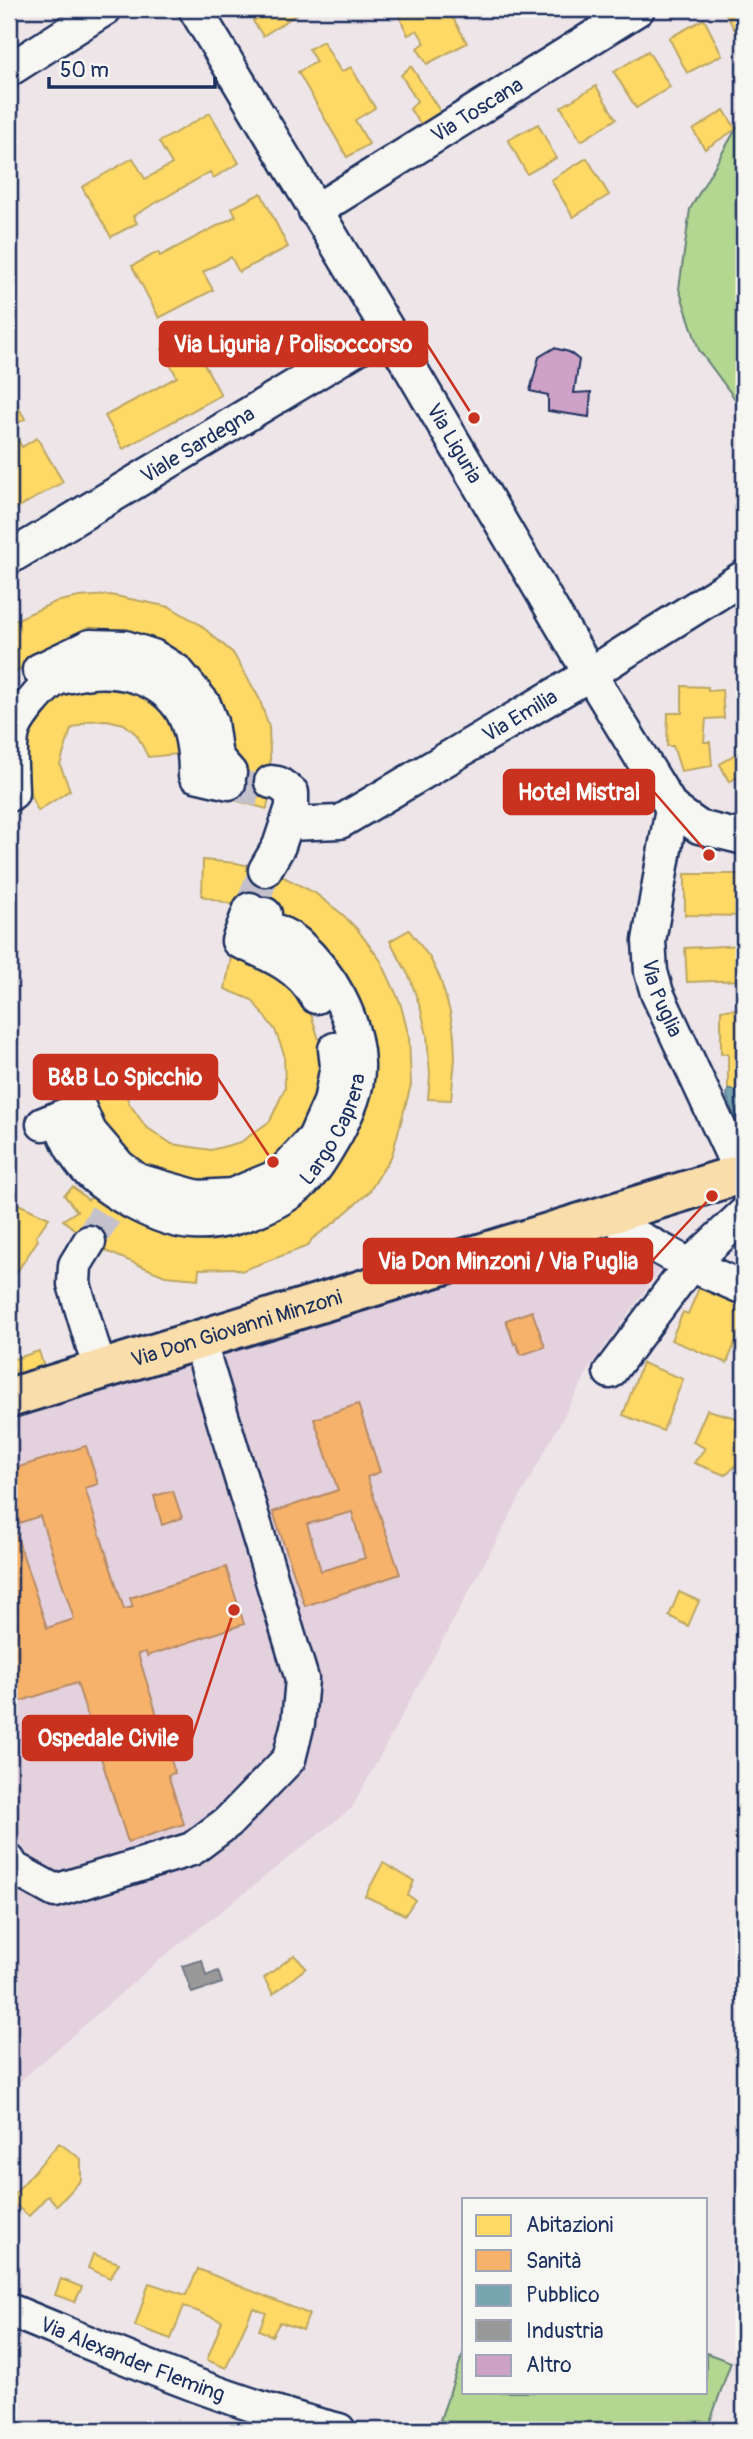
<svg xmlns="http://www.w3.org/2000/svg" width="753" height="2439" viewBox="0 0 753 2439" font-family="Pangolin,sans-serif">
  <rect width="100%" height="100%" fill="#eee5e9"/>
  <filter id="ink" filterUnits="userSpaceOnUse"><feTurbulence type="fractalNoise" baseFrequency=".0143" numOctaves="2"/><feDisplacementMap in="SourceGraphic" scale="14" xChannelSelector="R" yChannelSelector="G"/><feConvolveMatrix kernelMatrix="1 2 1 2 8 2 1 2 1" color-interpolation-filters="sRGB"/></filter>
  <g filter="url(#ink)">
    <path fill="#e4d1de" d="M604 1235 661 1269 592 1364 352 1808 158 1961 9 2091V1412Z"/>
    <g fill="#b3d691" stroke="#678278" stroke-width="2">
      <path d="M744 123V411L699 350 679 289 690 209 736 129Z"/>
      <path d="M464 2351V2392H706V2353L731 2362 707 2430H467L440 2420Z"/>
    </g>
    <g fill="#ffd966" stroke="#bba664" stroke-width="2">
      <path d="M250 9H297L299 13 263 36 253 21 256 18Z"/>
      <path d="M404 9H448L467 43 427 64 417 48 425 43 417 30 408 35 397 12Z"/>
      <path d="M723 9H744V37L740 39Z"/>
      <path d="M704 19 722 55 687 73 669 38Z"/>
      <path d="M323 41 341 72 351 67 375 108 355 120 369 144 347 157 298 72 316 62 309 49Z"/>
      <path d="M648 51 670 87 636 108 614 72Z"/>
      <path d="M411 66 441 113 421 125 410 109 417 101 401 75Z"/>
      <path d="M596 86 616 119 581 141 561 107Z"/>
      <path d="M724 110 736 129 705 149 693 130Z"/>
      <path d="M210 113 239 163 213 178 210 172 133 216 137 223 111 237 82 187 133 158 145 179 172 164 159 142Z"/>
      <path d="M538 124 556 158 527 174 508 140Z"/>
      <path d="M587 158 609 195 573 217 551 180Z"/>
      <path d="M261 193 288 247 239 272 231 257 203 272 213 290 159 318 132 266 158 252 160 256 236 216 232 208Z"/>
      <path d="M188 334 221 395 123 449 105 416 177 377 162 349Z"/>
      <path d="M9 391 25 419 11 427 22 447 37 438 63 482 12 511 9 506Z"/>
      <path d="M110 595 170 607 199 624 233 653 259 698 269 727 271 782 267 809 226 798 224 722 66 641 36 653 9 680V623L55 602 79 597Z"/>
      <path d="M74 685 144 688 179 726 189 753 148 757 137 735 124 724 107 720 88 721 71 729 60 765 70 790 38 811 24 782 23 742 47 701Z"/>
      <path d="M682 686 708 687V691L722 690 724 718 706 719 704 742H710L712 766 681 771 673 746H667L668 713H682Z"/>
      <path d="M744 748V773L729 782 720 764Z"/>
      <path d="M203 860 236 863 272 871 315 893 342 914 357 929 381 961 400 1002 409 1037 411 1085 392 1155 369 1192 335 1222 312 1239 308 1246 241 1271 234 1268 199 1269 198 1279 165 1276 96 1247 63 1220 77 1211 64 1195 73 1187 88 1200 98 1193 308 1194 347 993 273 916 202 896Z"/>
      <path d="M685 874H744V916L685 915Z"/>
      <path d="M409 930 430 958 440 978 450 1012 454 1035 455 1059 451 1100 428 1099 430 1075 427 1035 421 1010 410 978 390 941Z"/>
      <path d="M744 945V980L687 982 685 948Z"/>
      <path d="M233 947 276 972 308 1005 322 1049 320 1101 298 1141 259 1175 215 1186 166 1183 123 1158 93 1120 84 1076 117 1071 129 1103 146 1127 172 1144 211 1150 241 1142 270 1121 285 1088 284 1054 275 1030 252 1000 225 989Z"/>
      <path d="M744 1009V1090H728V1054H721V1010Z"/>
      <path d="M9 1200 49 1218 36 1236 38 1240 9 1284Z"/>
      <path d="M699 1288 744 1307V1321L727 1363 671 1340 683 1312 688 1314Z"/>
      <path d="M39 1351 45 1371 18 1381 11 1360Z"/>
      <path d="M642 1363 683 1379 663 1431 623 1415Z"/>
      <path d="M707 1410 744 1420V1465L739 1463 725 1475 694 1463 705 1448 693 1442Z"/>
      <path d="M679 1592 699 1601 688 1626 669 1616Z"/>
      <path d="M383 1863 414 1881 408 1895 415 1900 405 1915 365 1896Z"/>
      <path d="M294 1955 306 1968 273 1994 264 1978Z"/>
      <path d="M59 2143 81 2159V2180L57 2206 48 2195 29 2216 9 2200Z"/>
      <path d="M93 2254 119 2263 110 2278 88 2268Z"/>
      <path d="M198 2269 309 2314 303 2330 280 2322 272 2336 259 2330 266 2313 253 2308 226 2368 207 2360 222 2321 184 2306 171 2339 135 2326 149 2283 186 2295Z"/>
      <path d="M61 2279 82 2287 75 2302 55 2295Z"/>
    </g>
    <g fill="#f6b26b" stroke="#b48b67" stroke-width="2" fill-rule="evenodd">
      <path d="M532 1311 545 1347 521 1355 516 1343 514 1344 506 1320Z"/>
      <path d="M358 1404 380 1472 367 1477 400 1574 305 1606 273 1512 338 1490 314 1419ZM352 1512 365 1558 321 1571 307 1524Z"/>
      <path d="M86 1446 98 1484 85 1488 124 1609 133 1607 130 1598 226 1567 244 1624 147 1656 146 1652 138 1654 175 1773 168 1775 184 1824 128 1842 77 1683 18 1702 9 1674V1647L12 1646 9 1635V1470ZM40 1516 74 1619 47 1628 13 1525Z"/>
      <path d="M173 1491 182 1518 162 1525 154 1496Z"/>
    </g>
    <path fill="#76a5af" stroke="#5b8297" stroke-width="2" d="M728 1090H744V1129H740L727 1096Z"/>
    <path fill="#999" stroke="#737987" stroke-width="2" d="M202 1960 206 1976 218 1971 222 1983 192 1993 182 1966Z"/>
    <path fill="#cda2c6" stroke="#1b2f5e" stroke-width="2" d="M554 348 569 352 579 360 574 393 591 392 589 417 548 411V395L530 391 539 357Z"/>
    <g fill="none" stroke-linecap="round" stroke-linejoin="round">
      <g stroke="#c4c1cd" stroke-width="32" stroke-dasharray="32 16" stroke-linecap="butt">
        <path d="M229 783 270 793"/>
        <path d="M250 909 265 870"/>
        <path d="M89 1242 111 1205"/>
      </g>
      <defs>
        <g id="minor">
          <path id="s1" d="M195 9 388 330 590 674 672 808 699 827 744 838"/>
          <path d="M9 70 105 9"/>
          <path id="s2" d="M315 211 638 9"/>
          <path id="s3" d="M9 558 388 330"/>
          <path d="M39 670 90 646 125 647 153 656 177 671 204 704 211 722 216 757 230 773"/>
          <path d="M9 795 12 793C12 776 8 745 14 729 19 716 42 688 55 680 59 678 65 677 70 676 110 665 161 674 183 713 193 733 195 753 195 775L229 783"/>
          <path id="s4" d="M672 808 649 941 651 972 657 993 741 1174"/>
          <path id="s5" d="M287 824 340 822 590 674 744 577"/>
          <path d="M265 870 279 846 292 807V793L278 783 271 782"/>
          <path d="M250 909 238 941C268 954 300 966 316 997"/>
          <path id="s6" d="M59 1118C73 1163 92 1180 133 1203 150 1212 173 1222 193 1223 228 1226 284 1204 308 1177 320 1164 328 1148 337 1133 349 1110 359 1089 358 1063 356 1017 331 974 297 943 287 934 271 929 259 923L265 914"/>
          <path d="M43 1124 80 1109 90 1132 119 1166 137 1180 198 1197 232 1195 280 1175 314 1138 330 1102 337 1066 335 1049"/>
          <path d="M619 1213 625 1230 690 1265 744 1288"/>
          <path d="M89 1242 75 1265 74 1284 100 1370"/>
          <path d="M610 1372 690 1265 744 1214"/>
          <path d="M9 1861 13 1868 55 1891 192 1849 228 1822 289 1759 298 1723 302 1679 199 1340"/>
          <path id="s7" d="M9 2310C117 2354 225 2402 339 2430"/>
        </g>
        <g id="major">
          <path id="s8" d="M9 1398 744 1173"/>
        </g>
      </defs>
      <use href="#minor" stroke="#1b2f5e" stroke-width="37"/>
      <use href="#major" stroke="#1b2f5e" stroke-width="44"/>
      <use href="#minor" stroke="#f6f6f2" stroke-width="32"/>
      <use href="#major" stroke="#f9ddab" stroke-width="38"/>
    </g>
  </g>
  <g text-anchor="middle" stroke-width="7" stroke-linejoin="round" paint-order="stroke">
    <g font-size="21" fill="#1b2f5e" stroke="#f6f6f2">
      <text dy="7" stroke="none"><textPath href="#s2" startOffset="191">Via Toscana</textPath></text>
      <text dy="7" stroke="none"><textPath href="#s1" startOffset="506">Via Liguria</textPath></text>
      <text dy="7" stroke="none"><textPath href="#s3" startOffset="220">Viale Sardegna</textPath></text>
      <text dy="7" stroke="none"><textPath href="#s5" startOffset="262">Via Emilia</textPath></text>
      <text dy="7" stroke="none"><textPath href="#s4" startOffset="194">Via Puglia</textPath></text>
      <text dy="7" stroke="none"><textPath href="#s6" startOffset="362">Largo Caprera</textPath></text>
      <text dy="7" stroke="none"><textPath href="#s8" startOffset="238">Via Don Giovanni Minzoni</textPath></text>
      <text dy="7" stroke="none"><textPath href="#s7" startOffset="133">Via Alexander Fleming</textPath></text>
    </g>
  </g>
  <path fill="none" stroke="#c8321e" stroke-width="2.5" d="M474 418L427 344M709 855L654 792M273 1162L217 1077M712 1196L652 1261M234 1610L192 1738"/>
  <g fill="#c8321e" stroke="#f6f6f2" stroke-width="2.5">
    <circle cx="474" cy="418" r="7"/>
    <circle cx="709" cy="855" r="7"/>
    <circle cx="273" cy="1162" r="7"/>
    <circle cx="712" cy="1196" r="7"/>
    <circle cx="234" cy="1610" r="7"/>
  </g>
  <g fill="#c8321e" stroke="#c8321e" stroke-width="2.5">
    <rect x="160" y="322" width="267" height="44" rx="7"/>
    <rect x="504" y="770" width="150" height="44" rx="7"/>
    <rect x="34" y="1055" width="183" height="44" rx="7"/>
    <rect x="364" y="1239" width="288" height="44" rx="7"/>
    <rect x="23" y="1716" width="169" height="44" rx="7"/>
  </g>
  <g font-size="23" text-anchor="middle" font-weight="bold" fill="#fff">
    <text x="293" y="352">Via Liguria / Polisoccorso</text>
    <text x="579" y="800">Hotel Mistral</text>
    <text x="125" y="1085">B&amp;B Lo Spicchio</text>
    <text x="508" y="1269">Via Don Minzoni / Via Puglia</text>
    <text x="108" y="1746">Ospedale Civile</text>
  </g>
  <rect width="753" height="2439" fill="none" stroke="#f6f6f2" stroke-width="35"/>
  <rect x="18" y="18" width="718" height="2404" fill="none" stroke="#1b2f5e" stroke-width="2.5" filter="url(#ink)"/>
  <rect x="462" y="2198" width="245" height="196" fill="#f6f6f2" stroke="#9ea6b7" stroke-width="2"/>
  <rect x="476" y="2215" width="35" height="21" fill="#ffd966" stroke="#9ea6b7" stroke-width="2"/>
  <text x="526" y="2232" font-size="21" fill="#1b2f5e">Abitazioni</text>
  <rect x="476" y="2250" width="35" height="21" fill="#f6b26b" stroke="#9ea6b7" stroke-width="2"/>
  <text x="526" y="2268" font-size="21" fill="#1b2f5e">Sanità</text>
  <rect x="476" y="2285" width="35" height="21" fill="#76a5af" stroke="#9ea6b7" stroke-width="2"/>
  <text x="526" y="2302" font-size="21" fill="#1b2f5e">Pubblico</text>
  <rect x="476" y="2320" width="35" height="21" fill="#999999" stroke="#9ea6b7" stroke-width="2"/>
  <text x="526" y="2338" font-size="21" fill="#1b2f5e">Industria</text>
  <rect x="476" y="2355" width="35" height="21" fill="#cda2c6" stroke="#9ea6b7" stroke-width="2"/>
  <text x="526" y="2372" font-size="21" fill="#1b2f5e">Altro</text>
  <path d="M49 77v10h166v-10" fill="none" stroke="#1b2f5e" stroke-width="3.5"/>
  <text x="60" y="77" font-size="21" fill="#1b2f5e" stroke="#f6f6f2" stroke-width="5" paint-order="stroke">50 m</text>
</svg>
